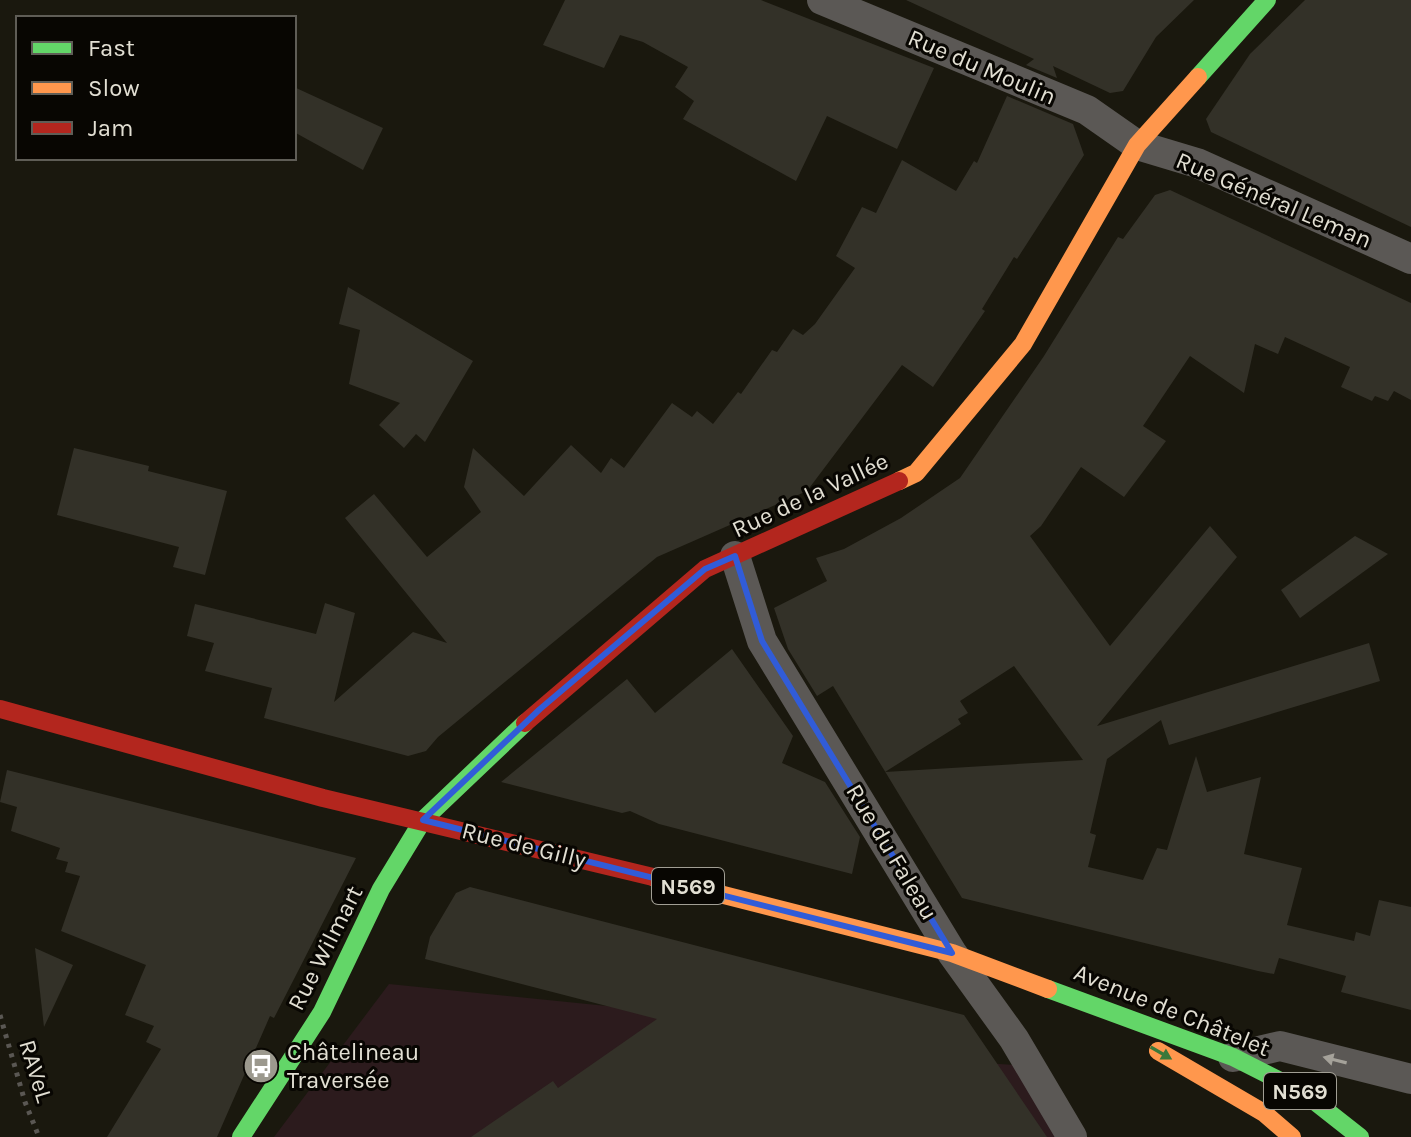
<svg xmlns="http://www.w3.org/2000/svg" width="1411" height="1137" viewBox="0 0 1411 1137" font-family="Karla,sans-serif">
  <rect width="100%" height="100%" fill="#1a180e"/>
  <path fill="#2c1b1d" d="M389 984 686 1014 881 1056 1030 1066 1073 1137H274Z"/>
  <g fill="#333128" fill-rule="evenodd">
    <path d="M565 0H761L934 68 897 149 827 116 796 181 683 119 694 101 675 87 688 67 643 42 620 35 604 68 543 45Z"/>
    <path d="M906 0H1194L1156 37 1123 91 1110 93 1053 66 1057 78 1026 65 1034 59Z"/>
    <path d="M1305 0H1411V227L1211 132 1206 119 1250 54Z"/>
    <path d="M294 87 383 128 363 170 294 132Z"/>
    <path d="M1007 96 1073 124 1084 155 1017 259 1014 257 982 309 985 311 933 387 902 365 807 491 657 557 438 737 426 751 408 756 264 718 272 688 205 671 214 643 187 636 195 604 316 634 325 603 355 613 334 702 413 632 447 643 345 518 374 494 427 557 481 512 464 487 473 448 524 496 571 445 601 473 611 458 624 468 672 403 692 417 697 411 713 424 738 392 741 394 772 350 777 352 793 329 803 335 815 324 855 268 836 256 862 207 876 213 902 160 956 191 974 161 977 163Z"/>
    <path d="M1170 190 1411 303V400L1394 391 1388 401 1375 396 1372 401 1341 387 1350 367 1285 337 1278 354 1255 344 1244 393 1190 356 1143 426 1166 441 1124 497 1081 467 1041 526 1030 536 1110 646 1210 526 1237 557 1097 726 1369 643 1380 681 1169 745 1161 720 1107 759 1090 833 1096 835 1088 867 1143 880 1157 848 1167 850 1196 756 1207 792 1261 777 1244 854 1302 868 1287 925 1354 941 1356 932 1370 936 1379 900 1411 907V1010L1341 992 1346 976 1279 958 1274 974 1258 971 962 898 833 686 817 696 788 649 774 608 827 581 816 558 844 549 901 518 960 478 1044 356 1118 237 1123 239 1155 195ZM1014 666 1083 760 885 772 961 724 958 719 968 713 960 701Z"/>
    <path d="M348 287 473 361 425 442 416 434 404 448 379 425 400 403 349 384 360 330 339 324Z"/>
    <path d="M74 448 149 466 148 471 227 491 205 575 173 567 179 547 57 515Z"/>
    <path d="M1355 536 1388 554 1300 618 1281 590Z"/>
    <path d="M732 649 793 736 782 763 825 782 860 837 852 874 659 824 630 811 622 813 501 782 627 679 655 713Z"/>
    <path d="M7 770 356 858 274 1018 270 1016 217 1137H107L161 1049 146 1042 154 1026 125 1015 146 965 61 931 80 876 65 872 68 862 56 859 60 848 11 831 17 807 0 802Z"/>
    <path d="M470 887 964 1015 1047 1137H471L553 1081 558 1088 657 1019 425 959 430 937 456 893Z"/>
    <path d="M35 948 73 965 44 1027Z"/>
  </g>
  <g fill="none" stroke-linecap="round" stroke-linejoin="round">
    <path stroke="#5a5753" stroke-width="5" stroke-dasharray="4 6" stroke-linecap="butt" d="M0 1015 25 1102 39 1137"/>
    <g stroke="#5b5855" stroke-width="30">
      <path d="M822 0 1087 110 1137 145 1197 163 1411 259"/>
      <path d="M735 556 762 641 952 953 1014 1039 1072 1137"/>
      <path d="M1233 1057 1280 1046 1411 1079"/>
    </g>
    <g stroke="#63d668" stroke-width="18">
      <path d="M1198 77 1267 0"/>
      <path d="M1048 989 1233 1057 1304 1093 1360 1137"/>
      <path d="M241 1137 322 1012 381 889 423 820 525 723"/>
    </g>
    <g stroke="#ff974d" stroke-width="18">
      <path d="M899 481 916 473 1023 344 1137 145 1198 77"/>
      <path d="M653 877 952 953 1048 989"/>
      <path d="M1158 1051 1264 1113 1292 1137"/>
    </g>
    <g stroke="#b3261e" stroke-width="18">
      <path d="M0 709 323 798 653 877"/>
      <path d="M525 723 705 569 899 481"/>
    </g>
  </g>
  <defs><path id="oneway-solid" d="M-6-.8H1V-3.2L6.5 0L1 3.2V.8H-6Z" transform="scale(2)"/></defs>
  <use fill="#3a783a" href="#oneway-solid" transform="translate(1161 1053) rotate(30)"/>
  <use fill="#a5a29a" href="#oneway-solid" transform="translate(1335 1060) rotate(-166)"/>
  <path fill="none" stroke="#315cd8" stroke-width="6" stroke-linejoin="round" d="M735 556 762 641 952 953 423 820 540 709 705 569Z"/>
  <defs>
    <symbol id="bus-disc" viewBox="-11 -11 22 22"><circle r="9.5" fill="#9c998e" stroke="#080602"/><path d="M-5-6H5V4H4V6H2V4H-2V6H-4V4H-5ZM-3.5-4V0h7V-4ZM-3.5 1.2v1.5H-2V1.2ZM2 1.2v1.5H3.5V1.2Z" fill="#fff"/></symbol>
  </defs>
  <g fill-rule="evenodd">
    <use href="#bus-disc" x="241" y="1046" width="40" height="40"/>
  </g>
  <g text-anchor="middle" stroke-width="6" stroke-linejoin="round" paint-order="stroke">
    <g fill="#080602" stroke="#a19e94" stroke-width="2">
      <rect x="652" y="868" width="72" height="36" rx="6"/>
      <rect x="1264" y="1073" width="72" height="36" rx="6"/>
    </g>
    <g font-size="22" font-weight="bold" fill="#e2dfd3">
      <text x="688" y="894">N569</text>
      <text x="1300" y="1099">N569</text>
    </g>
    <g font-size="24" fill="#e2dfd3" stroke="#080602">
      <text transform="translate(982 67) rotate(23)" y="8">Rue du Moulin</text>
      <text transform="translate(1274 200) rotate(23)" y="8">Rue Général Leman</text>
      <text transform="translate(810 495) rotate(-25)" y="8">Rue de la Vallée</text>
      <text transform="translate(524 845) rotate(14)" y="8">Rue de Gilly</text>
      <text transform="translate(892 852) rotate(59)" y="8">Rue du Faleau</text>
      <text transform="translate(325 948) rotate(-63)" y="8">Rue Wilmart</text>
      <text transform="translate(1172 1010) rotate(22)" y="8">Avenue de Châtelet</text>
      <text transform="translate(36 1071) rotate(73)" y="8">RAVeL</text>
    </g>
    <g font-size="24" fill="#e2dfd3" stroke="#080602" text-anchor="start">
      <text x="287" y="1060">Châtelineau<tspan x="287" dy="28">Traversée</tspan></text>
    </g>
  </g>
  <rect x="16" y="16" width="280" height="144" fill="#080602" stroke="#5f5d56" stroke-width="2"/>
  <rect x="32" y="42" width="40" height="12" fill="#63d668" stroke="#5f5d56" stroke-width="2"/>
  <text x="88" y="56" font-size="24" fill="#e2dfd3">Fast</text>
  <rect x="32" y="82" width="40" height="12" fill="#ff974d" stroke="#5f5d56" stroke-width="2"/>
  <text x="88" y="96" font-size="24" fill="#e2dfd3">Slow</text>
  <rect x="32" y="122" width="40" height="12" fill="#b3261e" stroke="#5f5d56" stroke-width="2"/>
  <text x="88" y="136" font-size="24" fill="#e2dfd3">Jam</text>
</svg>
